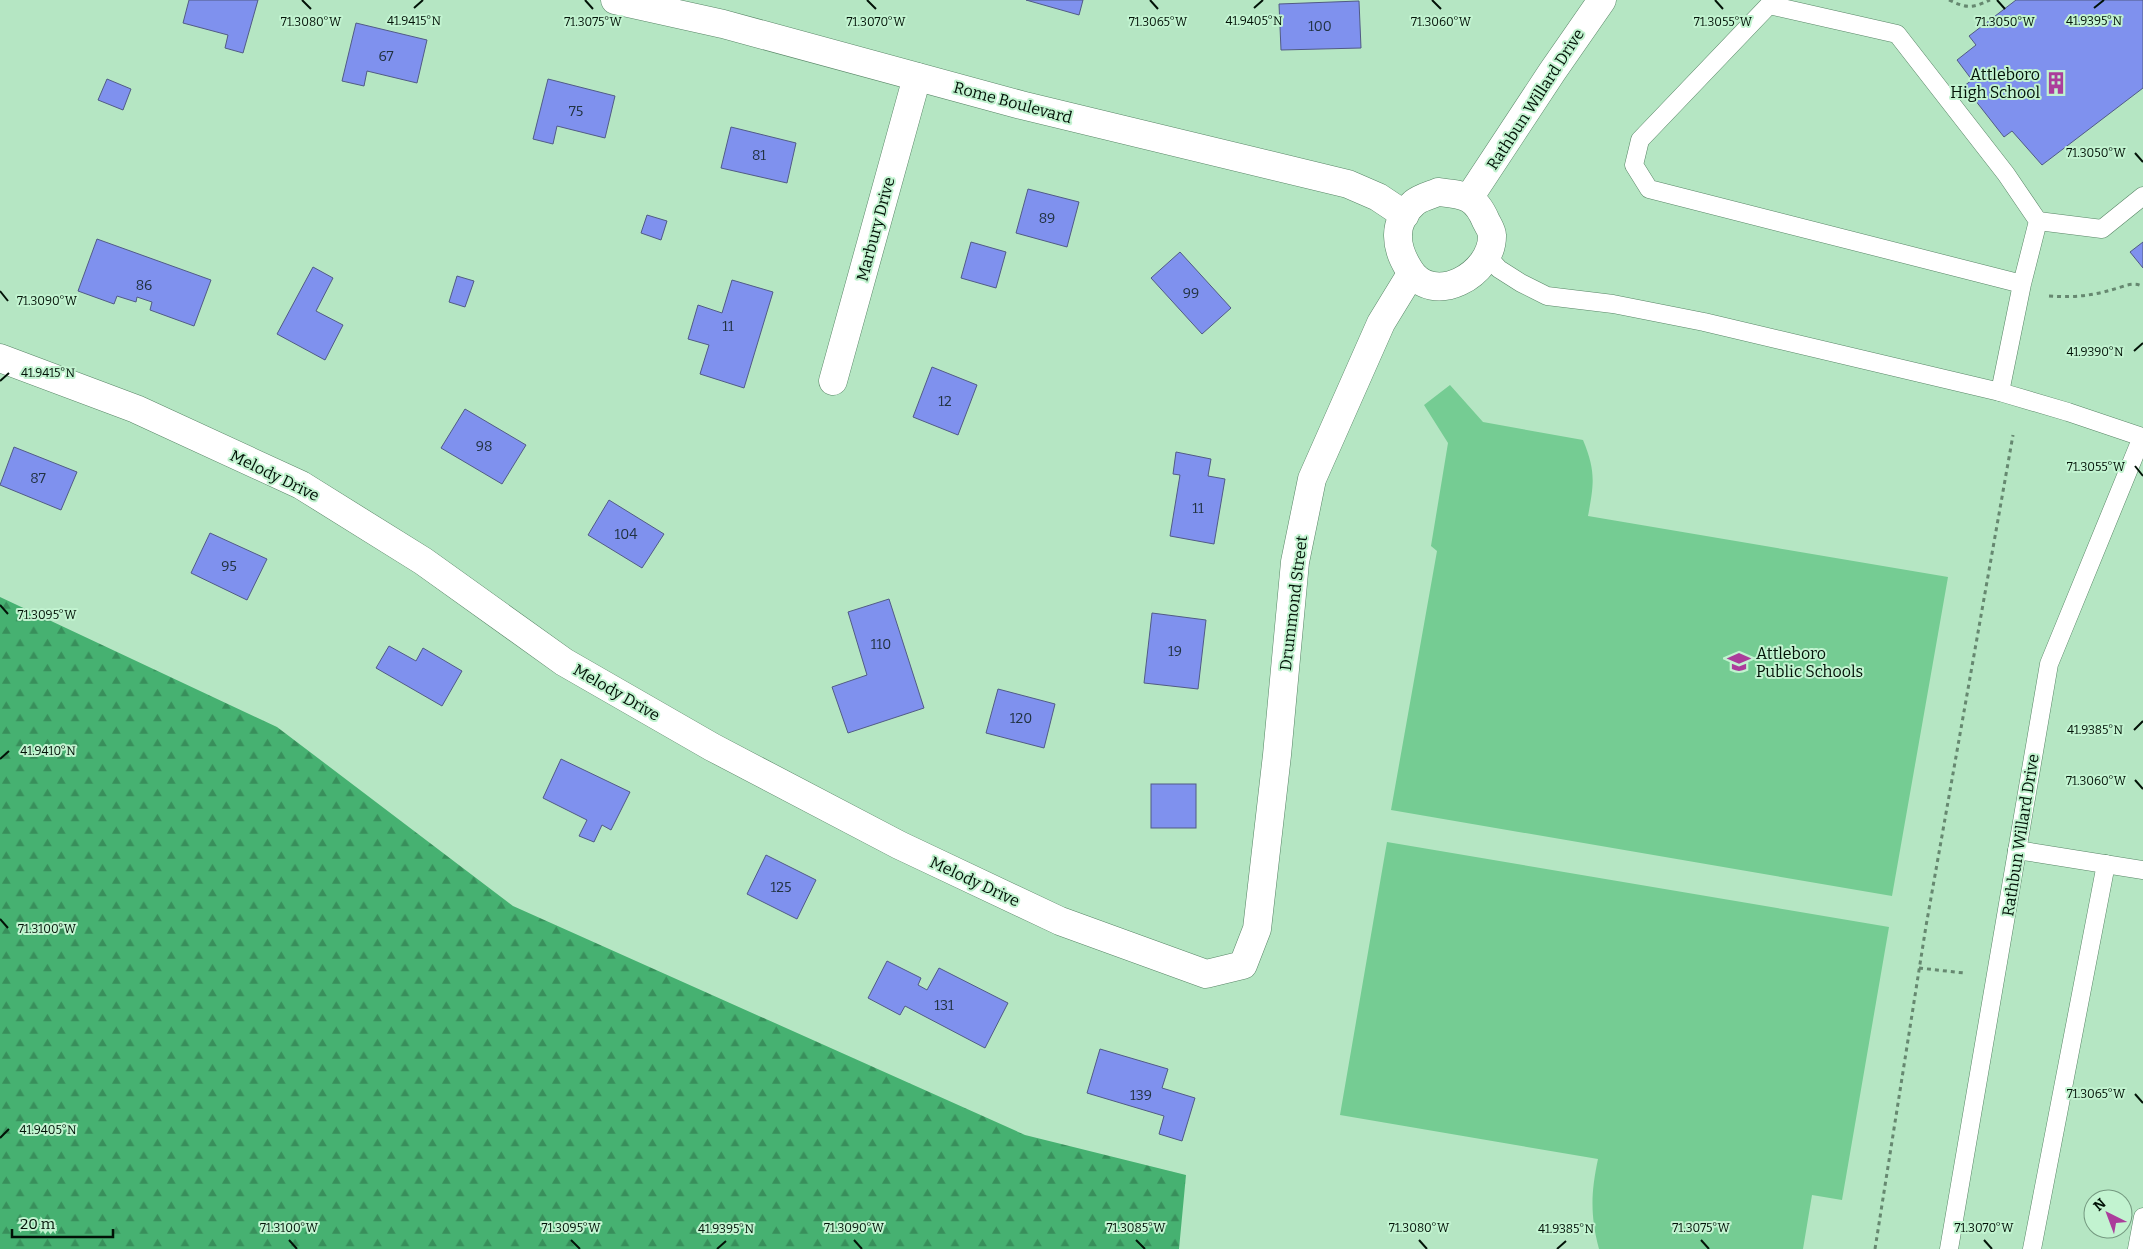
<svg xmlns="http://www.w3.org/2000/svg" width="2143" height="1249" viewBox="0 0 2143 1249" font-family="Bitter,serif">
  <defs>
    <pattern id="forest-firs" width="22" height="20" patternUnits="userSpaceOnUse" patternTransform="scale(1.25)"><rect width="22" height="20" fill="#46b171"/><path d="M5 1l3.5 6h-7zM16 11l3.5 6h-7z" fill="#388f5b"/></pattern>
  </defs>
  <rect width="100%" height="100%" fill="#b5e6c3"/>
  <path fill="url(#forest-firs)" d="M0 597 277 727 513 906 1025 1135 1186 1175 1179 1249H0Z"/>
  <g fill="#75cc93">
    <path d="M1450 385 1483 422 1583 440C1596 471 1594 484 1588 516L1948 577 1892 896 1391 810 1437 551 1431 546 1448 443 1424 405Z"/>
    <path d="M1387 842 1889 927 1842 1200 1812 1195 1803 1249H1599C1590 1215 1591 1192 1598 1159L1340 1115Z"/>
  </g>
  <g fill="#7f91ee" stroke="#515b85">
    <path d="M189 0H258L243 53 225 48 228 35 183 23Z"/>
    <path d="M1026 0H1083L1079 15Z"/>
    <path d="M2016 0H2143V88L2042 165 2012 131 2004 137 1964 86 1972 80 1957 60 1976 45 1969 36Z"/>
    <path d="M1359 1 1361 48 1281 50 1279 4Z"/>
    <path d="M356 23 427 40 417 83 367 71 364 86 342 81Z"/>
    <path d="M107 79 131 89 123 110 98 100Z"/>
    <path d="M548 79 615 96 605 138 557 126 553 144 533 139Z"/>
    <path d="M731 127 796 143 787 183 721 168Z"/>
    <path d="M1028 189 1079 202 1067 247 1016 233Z"/>
    <path d="M647 215 667 221 661 240 641 233Z"/>
    <path d="M97 239 211 280 194 326 150 310 152 302 137 297 136 302 117 296 114 304 78 291Z"/>
    <path d="M971 242 1006 252 996 288 961 278Z"/>
    <path d="M2143 242V268L2130 252Z"/>
    <path d="M1180 252 1231 308 1202 334 1151 278Z"/>
    <path d="M313 267 333 278 316 311 343 325 325 360 277 334Z"/>
    <path d="M457 276 474 281 465 307 449 302Z"/>
    <path d="M732 280 773 292 744 388 700 374 709 345 688 339 698 305 722 313Z"/>
    <path d="M932 367 977 385 958 435 913 417Z"/>
    <path d="M465 409 526 445 502 484 441 448Z"/>
    <path d="M14 447 77 472 61 510 0 485Z"/>
    <path d="M1176 452 1211 459 1208 476 1225 479 1214 544 1170 536 1180 475 1173 474Z"/>
    <path d="M609 500 664 534 642 568 588 535Z"/>
    <path d="M210 533 267 559 247 600 191 573Z"/>
    <path d="M889 599 924 708 848 733 832 687 867 675 848 612Z"/>
    <path d="M1152 613 1206 620 1198 689 1144 683Z"/>
    <path d="M389 646 416 661 423 648 462 671 442 706 376 668Z"/>
    <path d="M998 689 1055 704 1044 748 986 733Z"/>
    <path d="M561 759 630 792 611 830 602 825 594 842 579 836 587 820 543 798Z"/>
    <rect x="1151" y="784" width="45" height="44"/>
    <path d="M766 855 816 880 797 919 747 894Z"/>
    <path d="M887 961 921 978 918 985 927 990 939 968 1008 1003 985 1048 905 1006 900 1015 868 998Z"/>
    <path d="M1100 1049 1168 1069 1162 1088 1195 1098 1182 1141 1159 1134 1164 1116 1087 1093Z"/>
  </g>
  <g fill="none" stroke-linecap="round" stroke-linejoin="round">
    <defs>
      <g id="lane">
        <path d="M2038 221 2102 229 2143 196"/>
        <path d="M1488 257 1499 269 1521 283 1547 296 1613 304 1704 322 2000 392 2068 412 2142 437"/>
        <path d="M2000 392 2022 284 2038 221 2006 174 1897 34 1769 5 1640 140 1634 165 1649 189 2022 284"/>
        <path d="M2017 850 2143 870"/>
        <path d="M1949 1249 2049 664 2142 437 2143 438"/>
        <path d="M2032 1249 2106 864"/>
        <path d="M2137 1249 2143 1217"/>
      </g>
      <g id="street">
        <path d="M615 0 723 24 1021 105 1348 184 1378 197 1405 215"/>
        <path d="M1438 192C1464 195 1475 195 1486 221 1488 225 1492 231 1492 235 1493 275 1432 308 1409 269 1395 247 1392 222 1414 203 1419 198 1431 195 1438 192Z"/>
        <path d="M1469 198 1552 72 1602 0"/>
        <path d="M0 358 136 409 301 485 423 561 564 662 712 747 899 845 1060 921 1206 974 1243 965 1257 929 1277 755 1295 562 1312 479 1381 323 1411 274"/>
        <path d="M833 381 917 77"/>
      </g>
    </defs>
    <use href="#lane" stroke="#588566" stroke-width="19"/>
    <use href="#street" stroke="#588566" stroke-width="29"/>
    <g stroke="#668870" stroke-width="3" stroke-dasharray="4 4" stroke-linecap="butt">
      <path d="M1949 0C1968 9 1972 8 1990 0"/>
      <path d="M2049 296C2078 298 2097 295 2124 286 2130 284 2138 283 2143 287"/>
      <path d="M1919 968 1964 973"/>
      <path d="M1875 1249 1926 926 2013 435"/>
    </g>
    <use href="#lane" stroke="#fff" stroke-width="18"/>
    <use href="#street" stroke="#fff" stroke-width="28"/>
  </g>
  <path fill="none" stroke="#021207" stroke-width="2" d="M302 0 311 9M585 0 593 9M867 0 876 9M1150 0 1158 9M1432 0 1441 9M1715 0 1723 9M1997 0 2005 9M414 8 423 0M1254 8 1263 0M2094 8 2104 0M2135 153 2143 162M0 291 8 301M2134 351 2143 343M0 381 9 373M2135 466 2143 476M0 605 8 614M2134 730 2143 721M0 759 9 751M2135 780 2143 789M0 919 8 928M2135 1094 2143 1103M0 1138 9 1129M289 1240 297 1249M571 1240 580 1249M854 1240 862 1249M1136 1240 1145 1249M1419 1240 1427 1249M1701 1240 1709 1249M1984 1240 1992 1249M717 1249 726 1241M1557 1249 1566 1241"/>
  <defs>
    <symbol id="building-bare" viewBox="-9 -9 18 18"><path d="M-4-6H4V6H1V3H-1V6H-4ZM-2.5-4.3h1.7v1.8h-1.7ZM.8-4.3h1.7v1.8H.8ZM-2.5-1h1.7V.8h-1.7ZM.8-1h1.7V.8H.8Z" fill="#ab3d9b" stroke="#c2f3d0" stroke-width="2.5" paint-order="stroke"/></symbol>
    <symbol id="school-bare" viewBox="-9 -9 18 18"><path d="M0-5L7-2L0 1L-7-2ZM-4 1L0 2.5L4 1V4Q0 6-4 4Z" fill="#ab3d9b" stroke="#c2f3d0" stroke-width="2.5" paint-order="stroke"/></symbol>
  </defs>
  <g fill-rule="evenodd">
    <use href="#building-bare" x="2040" y="67" width="32" height="32"/>
    <use href="#school-bare" x="1723" y="646" width="32" height="32"/>
  </g>
  <g text-anchor="middle" stroke-width="4" stroke-linejoin="round" paint-order="stroke">
    <g font-size="14" fill="#213241">
      <text x="1320" y="31">100</text>
      <text x="386" y="61">67</text>
      <text x="576" y="116">75</text>
      <text x="759" y="160">81</text>
      <text x="1047" y="223">89</text>
      <text x="144" y="290">86</text>
      <text x="1191" y="298">99</text>
      <text x="728" y="331">11</text>
      <text x="945" y="406">12</text>
      <text x="484" y="451">98</text>
      <text x="38" y="483">87</text>
      <text x="1198" y="513">11</text>
      <text x="626" y="539">104</text>
      <text x="229" y="571">95</text>
      <text x="881" y="649">110</text>
      <text x="1175" y="656">19</text>
      <text x="1021" y="723">120</text>
      <text x="781" y="892">125</text>
      <text x="944" y="1010">131</text>
      <text x="1141" y="1100">139</text>
    </g>
    <g font-size="16" fill="#021207" stroke="#c2f3d0" text-anchor="end">
      <text x="2040" y="80">Attleboro<tspan x="2040" dy="18">High School</tspan></text>
      <text x="1756" y="659" text-anchor="start">Attleboro<tspan x="1756" dy="18">Public Schools</tspan></text>
    </g>
    <g font-size="16" fill="#021207" stroke="#c2f3d0">
      <text transform="translate(1535 99) rotate(-57)" y="6">Rathbun Willard Drive</text>
      <text transform="translate(1013 102) rotate(15)" y="6">Rome Boulevard</text>
      <text transform="translate(875 229) rotate(-75)" y="6">Marbury Drive</text>
      <text transform="translate(275 475) rotate(26)" y="6">Melody Drive</text>
      <text transform="translate(1293 603) rotate(-83)" y="6">Drummond Street</text>
      <text transform="translate(617 692) rotate(30)" y="6">Melody Drive</text>
      <text transform="translate(2020 835) rotate(-81)" y="6">Rathbun Willard Drive</text>
      <text transform="translate(975 881) rotate(25)" y="6">Melody Drive</text>
    </g>
  </g>
  <g font-size="12" text-anchor="middle" fill="#021207" stroke="#c2f3d0" stroke-width="4" stroke-linejoin="round" paint-order="stroke">
    <text x="414" y="25">41.9415°N</text>
    <text x="1254" y="25">41.9405°N</text>
    <text x="2094" y="25">41.9395°N</text>
    <text x="311" y="26">71.3080°W</text>
    <text x="593" y="26">71.3075°W</text>
    <text x="876" y="26">71.3070°W</text>
    <text x="1158" y="26">71.3065°W</text>
    <text x="1441" y="26">71.3060°W</text>
    <text x="1723" y="26">71.3055°W</text>
    <text x="2005" y="26">71.3050°W</text>
    <text x="2096" y="157">71.3050°W</text>
    <text x="47" y="305">71.3090°W</text>
    <text x="2095" y="356">41.9390°N</text>
    <text x="48" y="377">41.9415°N</text>
    <text x="2096" y="471">71.3055°W</text>
    <text x="47" y="619">71.3095°W</text>
    <text x="2095" y="734">41.9385°N</text>
    <text x="48" y="755">41.9410°N</text>
    <text x="2096" y="785">71.3060°W</text>
    <text x="47" y="933">71.3100°W</text>
    <text x="2096" y="1098">71.3065°W</text>
    <text x="48" y="1134">41.9405°N</text>
    <text x="289" y="1232">71.3100°W</text>
    <text x="571" y="1232">71.3095°W</text>
    <text x="854" y="1232">71.3090°W</text>
    <text x="1136" y="1232">71.3085°W</text>
    <text x="1419" y="1232">71.3080°W</text>
    <text x="1701" y="1232">71.3075°W</text>
    <text x="1984" y="1232">71.3070°W</text>
    <text x="726" y="1233">41.9395°N</text>
    <text x="1566" y="1233">41.9385°N</text>
  </g>
  <g transform="translate(2108 1214) rotate(318)"><circle r="24" fill="#c2f3d0" stroke="#759980"/>
  <path d="M0-4L9 19L0 12L-9 19Z" fill="#ab3d9b"/>
  <text y="-8" font-size="14" font-weight="bold" text-anchor="middle" fill="#021207">N</text>
  </g>
  <path d="M12 1229v8h101v-8" fill="none" stroke="#021207" stroke-width="2.5"/>
  <text x="20" y="1229" font-size="15" fill="#021207" stroke="#c2f3d0" stroke-width="4" paint-order="stroke">20 m</text>
</svg>
